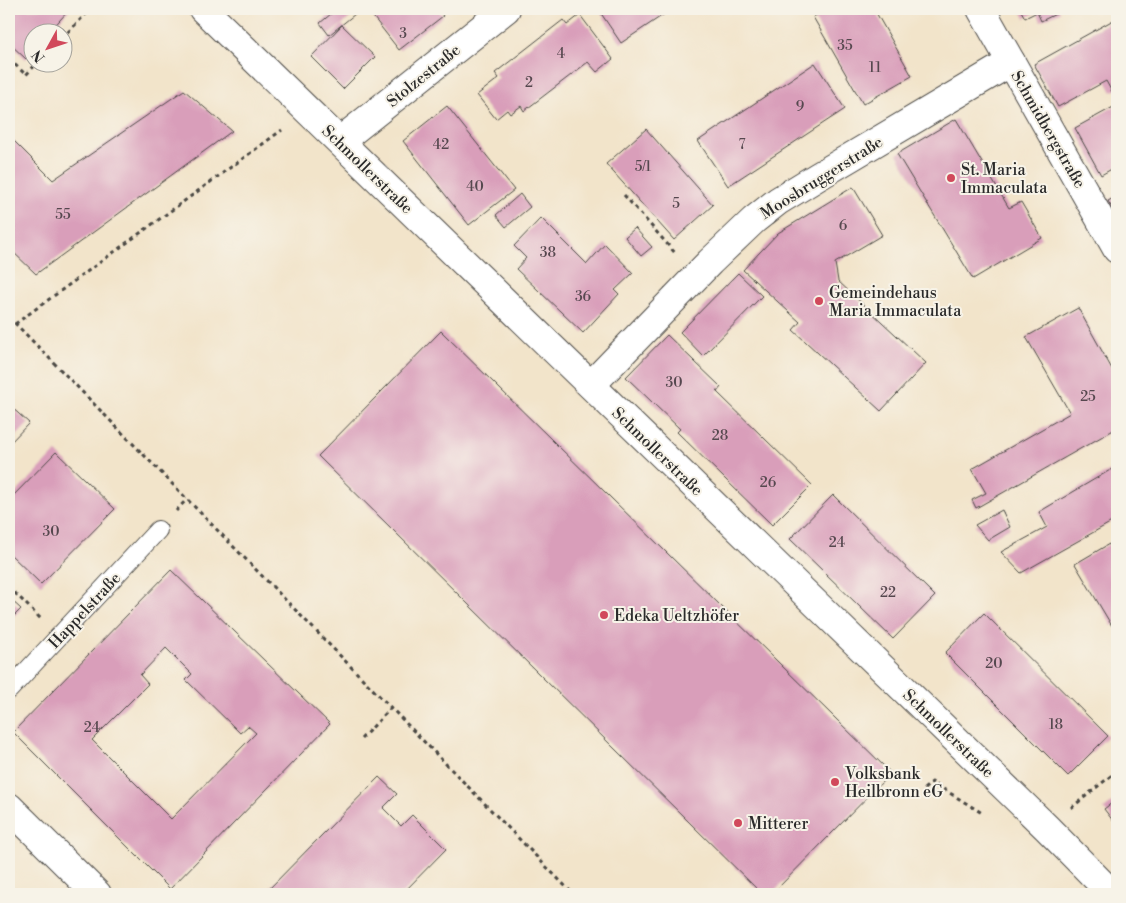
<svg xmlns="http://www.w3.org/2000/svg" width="1126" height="903" viewBox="0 0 1126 903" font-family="'Libre Bodoni',serif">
  <rect width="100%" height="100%" fill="#f7f3e8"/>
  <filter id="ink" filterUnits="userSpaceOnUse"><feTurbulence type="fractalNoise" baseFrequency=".02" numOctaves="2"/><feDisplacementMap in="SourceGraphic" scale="10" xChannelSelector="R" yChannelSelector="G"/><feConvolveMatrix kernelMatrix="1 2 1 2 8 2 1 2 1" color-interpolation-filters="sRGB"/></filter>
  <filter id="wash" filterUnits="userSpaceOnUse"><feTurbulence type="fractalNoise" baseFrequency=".0096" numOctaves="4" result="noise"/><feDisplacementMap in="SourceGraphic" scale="20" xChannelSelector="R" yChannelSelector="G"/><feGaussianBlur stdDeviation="1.12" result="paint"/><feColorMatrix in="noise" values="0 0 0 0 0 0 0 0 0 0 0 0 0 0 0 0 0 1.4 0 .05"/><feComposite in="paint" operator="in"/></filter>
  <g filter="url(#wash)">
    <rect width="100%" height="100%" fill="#f2e4ca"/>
    <g id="blocks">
      <g fill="#d99eba" fill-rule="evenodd">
        <path d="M9 9H70L49 32H32V52L26 59 9 43Z"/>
        <path d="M337 9H350L355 14 329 35 320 23Z"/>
        <path d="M367 9H438L443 16 399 50Z"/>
        <path d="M598 9H672L621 43Z"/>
        <path d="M827 9H874L912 76 863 104 813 17Z"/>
        <path d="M1020 9H1059L1060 12 1041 21 1037 12 1025 18Z"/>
        <path d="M580 15 613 59 597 72 588 62 524 111 521 106 510 114 507 110 496 119 477 95 499 78 495 73 563 20 567 25Z"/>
        <path d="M1117 18V89L1112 92 1106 81 1058 107 1034 64Z"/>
        <path d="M342 25 375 57 343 89 311 57Z"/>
        <path d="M815 63 845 109 728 186 698 141Z"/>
        <path d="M184 90 232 131 36 274 9 248V136L53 180Z"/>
        <path d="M1117 105V166L1101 175 1075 128Z"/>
        <path d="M447 106 514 190 469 225 403 141Z"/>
        <path d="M956 119 1009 208 1021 202 1042 238 973 279 897 154Z"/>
        <path d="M646 129 713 205 674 240 606 164Z"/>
        <path d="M853 187 882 235 835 263 838 281 926 363 881 411 793 330 800 322 743 270 778 233Z"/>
        <path d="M520 194 530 207 506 227 496 215Z"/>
        <path d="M1117 196V217L1108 201Z"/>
        <path d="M541 218 587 264 605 244 633 273 615 290 619 294 583 333 516 269 526 258 514 246Z"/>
        <path d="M635 228 652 247 641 256 625 237Z"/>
        <path d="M738 273 762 296 703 356 680 332Z"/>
        <path d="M1078 308 1117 378V428L976 508 972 500 986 493 972 469 1070 413 1026 337Z"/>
        <path d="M441 331 891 773 772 894H762L318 456Z"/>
        <path d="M667 335 721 387 717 392 812 485 772 525 677 432 680 429 626 377Z"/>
        <path d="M9 405 29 423 9 444Z"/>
        <path d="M56 452 115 509 41 584 9 553V500Z"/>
        <path d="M1117 466V519L1021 573 1001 552 1047 527 1039 512Z"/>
        <path d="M833 495 935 596 893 639 790 539Z"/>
        <path d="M1002 510 1010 527 988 540 975 525Z"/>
        <path d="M1109 544 1117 557V623L1112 626 1075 564Z"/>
        <path d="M171 570 330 724 170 889 13 732ZM166 648 192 674 186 680 240 733 248 726 256 733 171 819 92 740 148 684 140 675Z"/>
        <path d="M9 598 21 609 9 621Z"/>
        <path d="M984 613 1108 736 1068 776 945 653Z"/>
        <path d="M379 777 397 794 383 808 401 826 412 815 446 849 402 894H264Z"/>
        <path d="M1117 799V826L1104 809Z"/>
      </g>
    </g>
  </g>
  <g filter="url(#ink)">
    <use href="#blocks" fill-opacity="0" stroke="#494743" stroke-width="1"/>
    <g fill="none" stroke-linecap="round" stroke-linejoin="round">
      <defs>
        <path id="lane" d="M9 690 158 530"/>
        <g id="street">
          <path d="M203 9 1047 828 1112 894"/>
          <path d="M981 9 1117 249"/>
          <path d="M340 141 506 9"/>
          <path d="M591 385 710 262 754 220 778 201 817 177 1011 62"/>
          <path d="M9 807 97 894"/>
        </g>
      </defs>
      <use href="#lane" stroke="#494743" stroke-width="20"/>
      <use href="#street" stroke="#494743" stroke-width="30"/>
      <g stroke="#494743" stroke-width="3" stroke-dasharray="4 4" stroke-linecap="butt">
        <path d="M62 38 91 9"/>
        <path d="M9 59 26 75 38 62"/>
        <path d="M624 195 676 254"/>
        <path d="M9 317 573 894"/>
        <path d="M15 324 282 130"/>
        <path d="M176 511 187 499"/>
        <path d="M9 587 41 619"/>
        <path d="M361 739 391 708"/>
        <path d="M924 789 932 782 982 813"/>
        <path d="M1071 808 1117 771"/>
      </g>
      <use href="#lane" stroke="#fff" stroke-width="18"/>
      <use href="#street" stroke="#fff" stroke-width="28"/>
    </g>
  </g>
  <g fill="#d1495b" stroke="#f7f3e8" stroke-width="2">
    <circle cx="951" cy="178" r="5"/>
    <circle cx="819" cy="301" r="5"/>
    <circle cx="604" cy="615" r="5"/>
    <circle cx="835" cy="782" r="5"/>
    <circle cx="738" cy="823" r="5"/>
  </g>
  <g text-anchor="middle" stroke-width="4" stroke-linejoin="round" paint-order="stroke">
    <g font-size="14" fill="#56484f">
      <text x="403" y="38">3</text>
      <text x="845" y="50">35</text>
      <text x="561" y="58">4</text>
      <text x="875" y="72">11</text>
      <text x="529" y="87">2</text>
      <text x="800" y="111">9</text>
      <text x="441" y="149">42</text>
      <text x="742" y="149">7</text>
      <text x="643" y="171">5/1</text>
      <text x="475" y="191">40</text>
      <text x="676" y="208">5</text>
      <text x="63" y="219">55</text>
      <text x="843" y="230">6</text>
      <text x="548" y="257">38</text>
      <text x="583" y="301">36</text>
      <text x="674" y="387">30</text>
      <text x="1088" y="401">25</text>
      <text x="720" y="440">28</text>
      <text x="768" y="487">26</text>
      <text x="51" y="536">30</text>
      <text x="837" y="547">24</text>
      <text x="888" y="597">22</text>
      <text x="994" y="668">20</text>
      <text x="1056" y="729">18</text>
      <text x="92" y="732">24</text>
    </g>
    <g font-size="16" fill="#2b2b2b" stroke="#f7f3e8">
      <text transform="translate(423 75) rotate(-39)" y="6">Stolzestraße</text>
      <text transform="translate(1049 129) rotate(60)" y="6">Schmidbergstraße</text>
      <text transform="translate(368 169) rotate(44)" y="6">Schmollerstraße</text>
      <text transform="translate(821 177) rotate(-32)" y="6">Moosbruggerstraße</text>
      <text transform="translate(658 451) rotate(44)" y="6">Schmollerstraße</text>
      <text transform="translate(84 610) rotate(-47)" y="6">Happelstraße</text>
      <text transform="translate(949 733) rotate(44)" y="6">Schmollerstraße</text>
    </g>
    <g font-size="16" fill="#2b2b2b" stroke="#f7f3e8" text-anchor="start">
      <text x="961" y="175">St. Maria<tspan x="961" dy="18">Immaculata</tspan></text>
      <text x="829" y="298">Gemeindehaus<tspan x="829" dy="18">Maria Immaculata</tspan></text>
      <text x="614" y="621">Edeka Ueltzhöfer</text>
      <text x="845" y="779">Volksbank<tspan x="845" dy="18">Heilbronn eG</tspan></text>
      <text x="748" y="829">Mitterer</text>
    </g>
  </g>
  <rect width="1126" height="903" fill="none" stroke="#f7f3e8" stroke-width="30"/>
  <g transform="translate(48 48) rotate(230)"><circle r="24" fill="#f7f3e8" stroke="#a5a39c"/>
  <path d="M0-4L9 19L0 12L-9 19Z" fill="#d1495b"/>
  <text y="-8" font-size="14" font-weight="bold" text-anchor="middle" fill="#2b2b2b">N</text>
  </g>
</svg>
